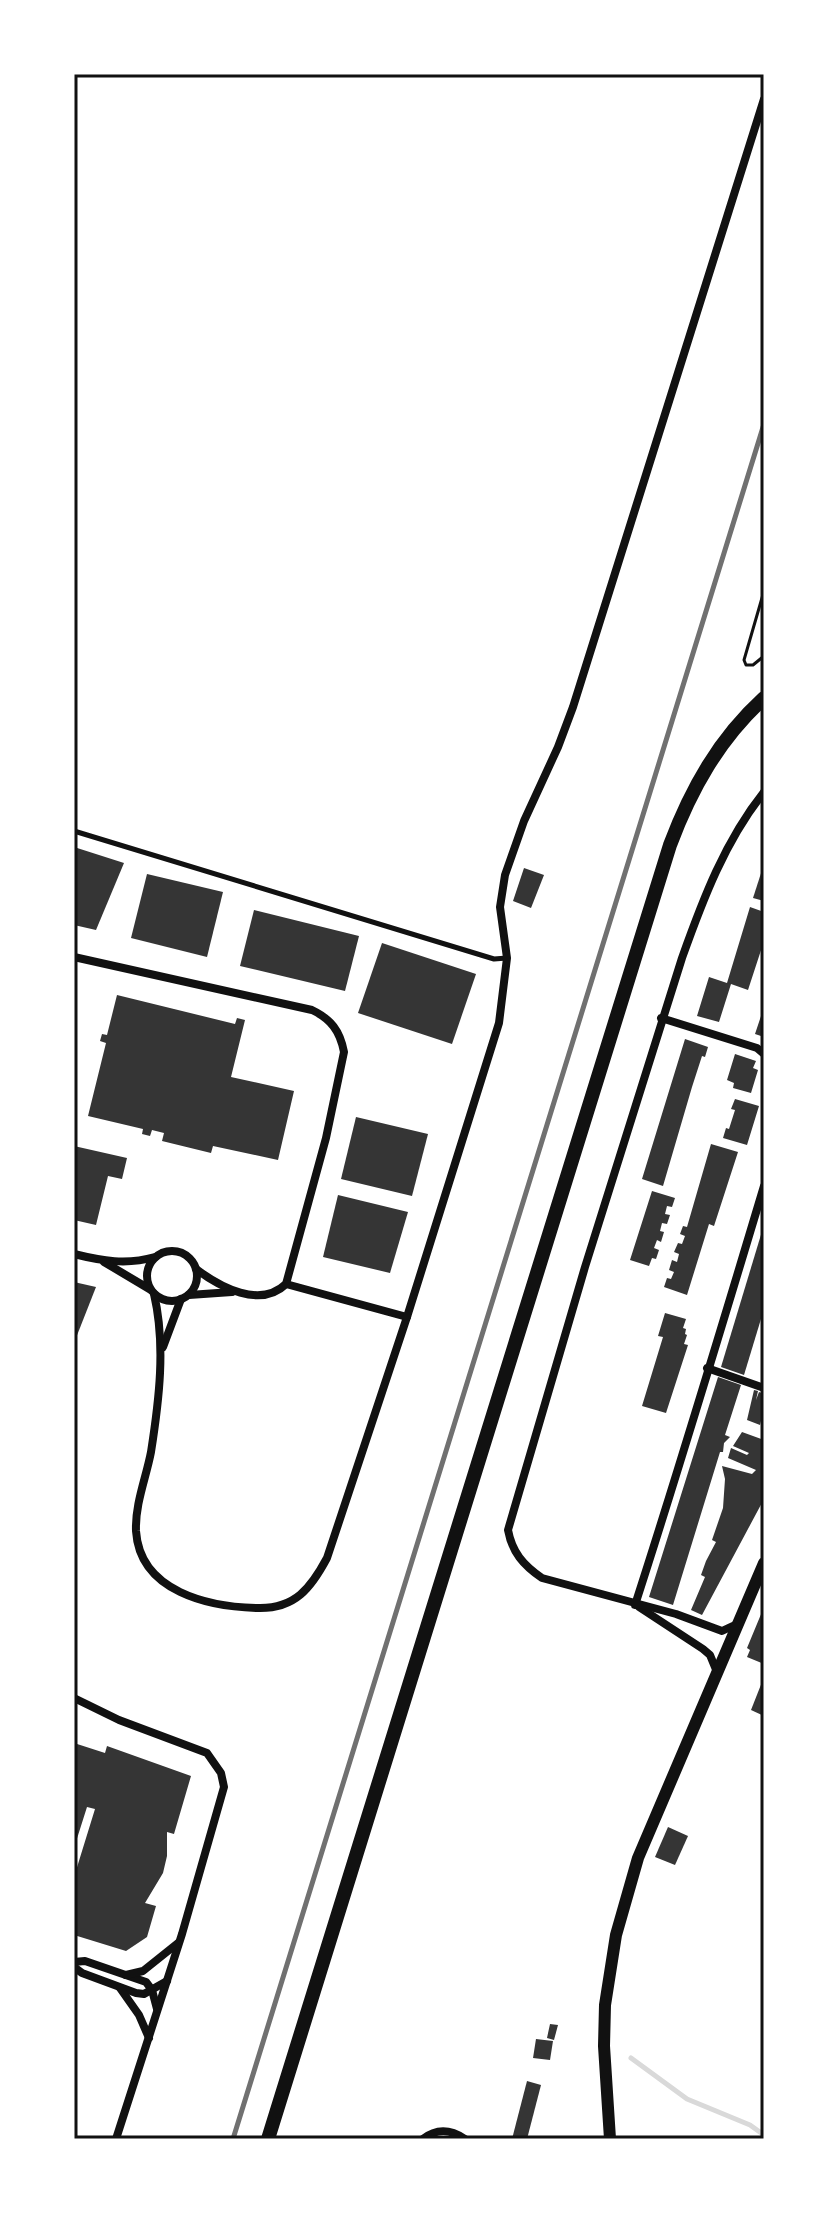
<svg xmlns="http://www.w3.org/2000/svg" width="838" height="2213" viewBox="0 0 838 2213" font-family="'Titillium Web',sans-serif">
  <rect width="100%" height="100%" fill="#fff"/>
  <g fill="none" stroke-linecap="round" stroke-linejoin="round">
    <path stroke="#d9d9d9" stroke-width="5" d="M631 2058 687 2099 750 2125 764 2135"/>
  </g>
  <g fill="#353535">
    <path d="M74 847 124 863 96 930 74 925Z"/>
    <path d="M763 867H764V901L753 898Z"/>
    <path d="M524 868 544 875 531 908 513 901Z"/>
    <path d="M147 874 223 892 207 957 131 938Z"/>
    <path d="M750 907 764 912V941L748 990 731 984 719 1022 697 1016 709 977 727 983Z"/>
    <path d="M254 910 359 936 345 991 240 966Z"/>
    <path d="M382 943 476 974 452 1044 358 1013Z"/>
    <path d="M117 995 235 1024 237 1018 245 1020 231 1077 294 1091 278 1160 213 1146 211 1153 162 1141 164 1133 152 1130 150 1136 142 1134 143 1129 88 1116 106 1043 100 1041 102 1034 107 1035Z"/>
    <path d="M763 1010H764V1037L755 1034Z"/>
    <path d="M685 1039 708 1047 705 1057 702 1056 692 1087 663 1186 642 1179Z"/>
    <path d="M735 1054 756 1061 753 1068 758 1070 751 1093 733 1088 734 1083 727 1080Z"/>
    <path d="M735 1099 759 1106 747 1145 723 1138 726 1128 729 1129 735 1110 731 1109Z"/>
    <path d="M356 1117 428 1134 412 1196 341 1179Z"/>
    <path d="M711 1144 738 1152 714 1226 709 1224 687 1295 664 1287 667 1278 671 1279 674 1272 669 1270 672 1260 677 1262 679 1254 674 1252 678 1243 682 1244 685 1236 680 1234 683 1226 687 1227Z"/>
    <path d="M74 1146 127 1158 122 1179 108 1176 96 1225 74 1220Z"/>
    <path d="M652 1191 675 1198 672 1207 667 1206 665 1214 670 1215 667 1224 662 1223 660 1231 664 1232 661 1242 657 1240 654 1248 659 1250 656 1259 652 1258 649 1266 630 1260Z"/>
    <path d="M338 1195 408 1212 390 1273 323 1257Z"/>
    <path d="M763 1228 764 1309 744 1375 721 1367Z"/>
    <path d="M74 1282 96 1287 74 1343Z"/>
    <path d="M665 1313 686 1319 683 1328 686 1329 685 1334 687 1335 684 1344 688 1345 666 1413 642 1406 663 1337 658 1336Z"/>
    <path d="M718 1377 741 1385 725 1435 730 1437 724 1443 723 1452H720L673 1605 649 1597Z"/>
    <path d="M754 1390 758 1391 756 1400 759 1392 764 1394V1422L761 1421 760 1425 747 1420Z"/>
    <path d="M742 1432 764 1440V1499L702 1615 691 1610 705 1577 701 1575 706 1561 716 1542 712 1540 723 1508 725 1479 722 1466 752 1474 756 1470 728 1458 731 1448 747 1455 749 1453 733 1446Z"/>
    <path d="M764 1607V1664L747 1657 750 1650 747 1648Z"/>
    <path d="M764 1677V1716L751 1710Z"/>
    <path d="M74 1743 105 1753 107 1746 191 1776 174 1834 167 1832V1856L163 1873 145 1903 156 1906 147 1937 126 1951 74 1935V1877L95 1809 87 1807 74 1848Z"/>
    <path d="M668 1827 688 1836 675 1865 655 1857Z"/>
    <path d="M550 2024 558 2025 554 2040 547 2038Z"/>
    <path d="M536 2039 553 2041 550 2060 533 2058Z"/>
    <path d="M527 2081 541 2085 527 2139H512Z"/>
  </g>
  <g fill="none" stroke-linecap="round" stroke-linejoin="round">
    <path stroke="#111" stroke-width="3" d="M764 591 744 660 746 665H753L764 656"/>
    <path stroke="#111" stroke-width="5" d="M74 831 494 959 507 958"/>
    <g stroke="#111" stroke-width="8">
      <path d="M74 957 312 1010C331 1019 340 1031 344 1052L326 1138 286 1284C260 1309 220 1287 196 1269"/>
      <path d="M661 1018 757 1048 764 1054"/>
      <circle cx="172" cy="1276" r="25"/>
      <path d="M74 1254C102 1261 127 1265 155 1257"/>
      <path d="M104 1262 151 1290"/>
      <path d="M154 1294C166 1345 159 1401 151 1452 146 1478 135 1504 136 1531 140 1592 209 1607 258 1608 295 1609 311 1588 327 1558L407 1317 286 1284"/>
      <path d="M189 1295 232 1292"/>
      <path d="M407 1317 499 1023 507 958 500 907 505 875 524 821 558 747 573 707 764 99"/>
      <path d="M163 1347 181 1299"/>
      <path d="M707 1368 764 1388"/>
      <path d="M635 1605C680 1466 722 1326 764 1186"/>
      <path d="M639 1607 703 1649 710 1655 717 1672"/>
      <path d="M737 1624 722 1631 676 1614 542 1578C523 1565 512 1552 508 1530L585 1267 682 958C703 899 725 841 764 792"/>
      <path d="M74 1698 119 1720 207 1753 221 1773 224 1787 182 1934 116 2139"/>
      <path d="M74 1962 85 1961 146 1982 152 1990 157 2009"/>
      <path d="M74 1967 82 1973 136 1993 144 1994 167 1981"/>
      <path d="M126 1975 143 1971 178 1943"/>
      <path d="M120 1988 139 2015 149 2038"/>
      <path d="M423 2139C437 2128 450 2129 465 2139"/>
    </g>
    <path stroke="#111" stroke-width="12" d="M610 2139 604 2046 605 2005 616 1935 638 1858 764 1563"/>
    <path stroke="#111" stroke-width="14" d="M268 2139 670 845C691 789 719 739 764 698"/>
    <path stroke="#707070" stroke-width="5" d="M233 2139 764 424"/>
  </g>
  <rect width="838" height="2213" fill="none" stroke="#ffffff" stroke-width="152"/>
  <rect x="76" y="76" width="686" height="2061" fill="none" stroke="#111" stroke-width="3"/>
</svg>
